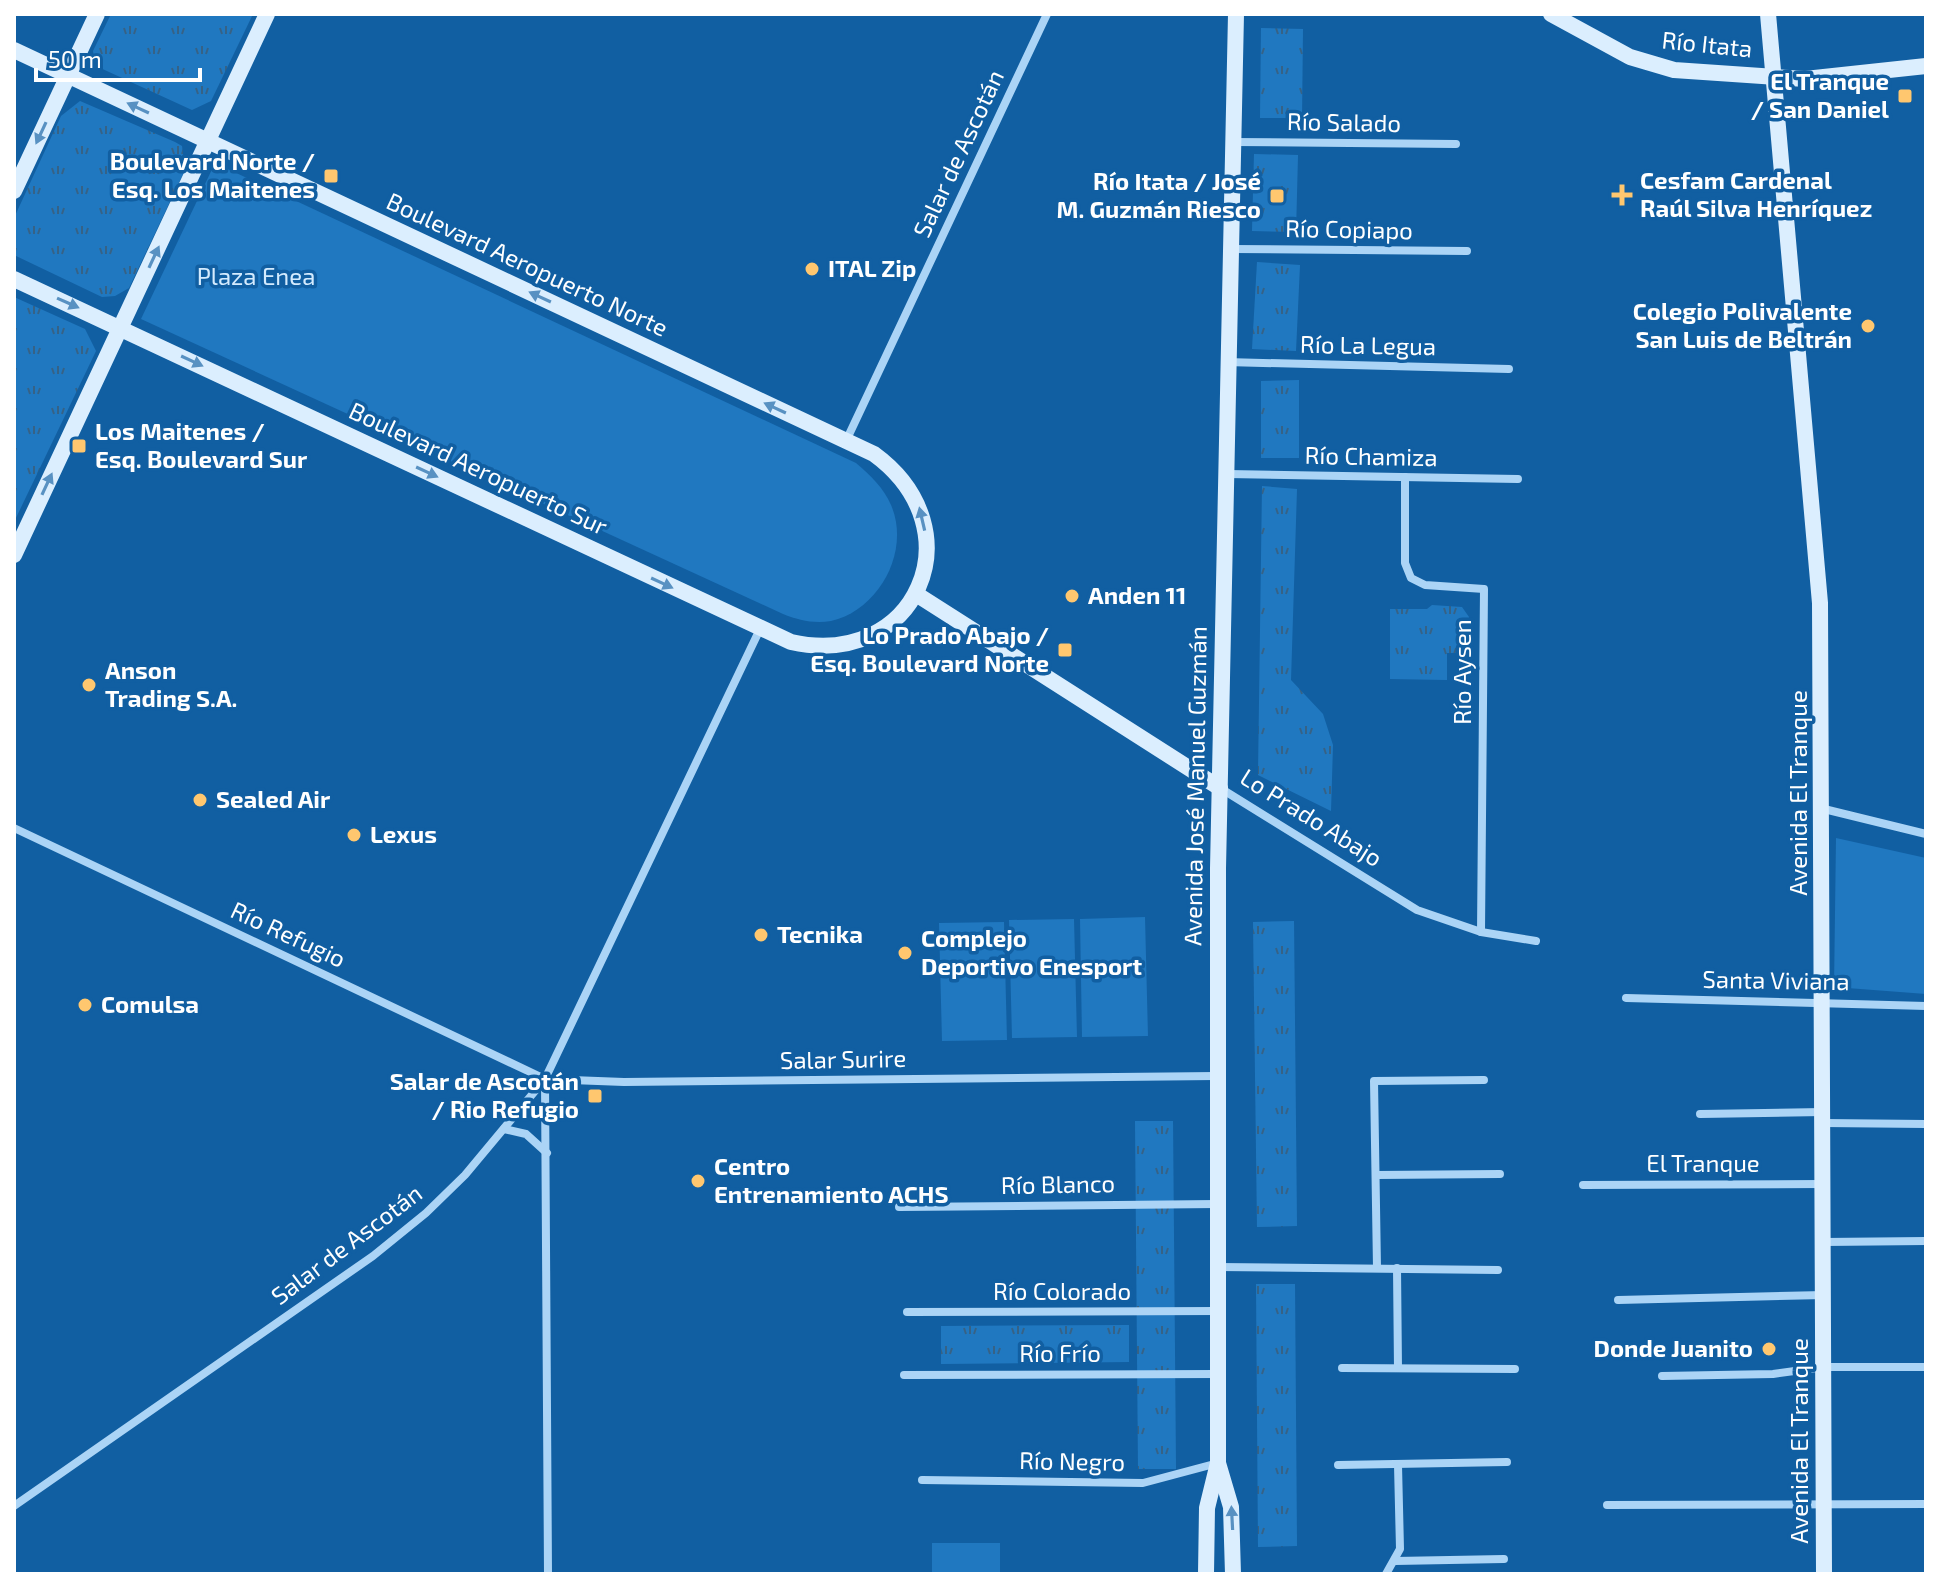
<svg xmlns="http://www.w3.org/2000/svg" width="1940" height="1588" viewBox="0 0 1940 1588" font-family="'Exo 2',sans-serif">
  <defs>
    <pattern id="grass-tufts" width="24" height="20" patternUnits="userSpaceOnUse" patternTransform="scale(2)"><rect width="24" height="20" fill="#2078c0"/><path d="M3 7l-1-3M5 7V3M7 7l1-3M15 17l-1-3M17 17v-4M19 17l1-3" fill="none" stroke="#366286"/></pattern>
  </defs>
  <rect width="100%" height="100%" fill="#115fa2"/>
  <g fill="url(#grass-tufts)">
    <path d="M111 14H253L211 101 192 110 96 66 93 51Z"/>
    <path d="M1261 28 1303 29 1302 118H1260Z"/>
    <path d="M80 101 175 142 182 146 185 170 129 288 115 296 102 297 14 255V218L61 116Z"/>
    <path d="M1254 154 1298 155 1296 232 1252 231Z"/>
    <path d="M1257 262 1300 265 1296 351 1252 349Z"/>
    <path d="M14 297 85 329 96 351 14 522Z"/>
    <path d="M1299 380V458H1261V381Z"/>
    <path d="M1262 486 1297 489 1291 680 1323 714 1333 745 1331 811 1258 775Z"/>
    <path d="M1432 605 1462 607 1469 617V653H1447V680L1390 679V609H1427Z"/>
    <path d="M1294 921 1297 1226 1257 1227 1253 922Z"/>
    <path d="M1135 1121H1173L1176 1469H1138Z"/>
    <path d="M1295 1284 1297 1546 1258 1547 1256 1284Z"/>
    <path d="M1129 1325V1362L941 1364V1326Z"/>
  </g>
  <g fill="#2078c0">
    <path d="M215 163 856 463C871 476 883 487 891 505 911 551 879 610 831 621 814 624 798 620 783 614L141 319Z"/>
    <path d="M1836 838 1926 858V994L1834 987Z"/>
    <path d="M1145 917 1148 1036 1082 1037 1080 919Z"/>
    <path d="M1074 919 1077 1037 1012 1038 1009 920Z"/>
    <path d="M1004 922 1007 1040 942 1041 939 923Z"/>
    <rect x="932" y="1543" width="68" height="31"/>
  </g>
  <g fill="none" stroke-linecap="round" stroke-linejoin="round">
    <g stroke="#abd4f6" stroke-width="8">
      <path d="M1233 142 1456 144"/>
      <path d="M1232 249 1467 251"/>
      <path d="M1226 362 1509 369"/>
      <path d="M846 441 1047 14"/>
      <path d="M1227 474 1518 479"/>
      <path d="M1405 477V563L1411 578 1425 585 1484 589 1481 932"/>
      <path d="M1220 788 1417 910 1481 932 1536 941"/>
      <path d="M1824 809 1926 834"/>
      <path d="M14 828 545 1079 624 1082 1216 1076"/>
      <path d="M1626 998 1926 1006"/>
      <path d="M545 1080 548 1574"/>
      <path d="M1700 1114 1823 1112"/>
      <path d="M1824 1123 1926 1124"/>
      <path d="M504 1129 526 1134 547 1153"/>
      <path d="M1377 1175 1500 1174"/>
      <path d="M1583 1185 1822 1184"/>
      <path d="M899 1207 1217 1204"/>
      <path d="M1824 1242 1926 1241"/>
      <path d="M1218 1267 1498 1270"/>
      <path d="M1377 1268 1374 1081 1484 1080"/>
      <path d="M1397 1268 1398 1368"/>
      <path d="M1618 1300 1824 1295"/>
      <path d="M907 1312 1218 1311"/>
      <path d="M1342 1368 1515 1369"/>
      <path d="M904 1375 1217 1374"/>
      <path d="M1662 1376 1773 1374 1824 1367H1926"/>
      <path d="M1338 1465 1507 1462"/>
      <path d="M922 1480 1143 1483 1218 1463"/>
      <path d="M1607 1505 1926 1504"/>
      <path d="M14 1506 373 1256 426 1213 465 1175 545 1079 760 629"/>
      <path d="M1395 1561 1504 1559"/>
      <path d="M1386 1574 1400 1549 1398 1465"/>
    </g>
    <g stroke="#dbeefe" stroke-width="16">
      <path d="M1551 14 1630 57 1674 70 1805 79 1926 66"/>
      <path d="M1768 14 1820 603 1824 1574"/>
      <path d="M14 50 874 454C978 530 916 670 791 642L14 279"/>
      <path d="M14 191 97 14"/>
      <path d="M14 555 267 14"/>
      <path d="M916 594 1220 788"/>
      <path d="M1218 1463 1231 1507 1233 1574"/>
      <path d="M1206 1574 1207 1508 1218 1463V868L1236 14"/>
    </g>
  </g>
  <defs><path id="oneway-solid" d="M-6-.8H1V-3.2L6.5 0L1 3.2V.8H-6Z" transform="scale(2)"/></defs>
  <g fill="#5891c2">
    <use href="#oneway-solid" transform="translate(138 108) rotate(-155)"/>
    <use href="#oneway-solid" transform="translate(41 133) rotate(115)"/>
    <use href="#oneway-solid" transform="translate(154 257) rotate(-65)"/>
    <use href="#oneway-solid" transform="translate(540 297) rotate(-155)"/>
    <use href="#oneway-solid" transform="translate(68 303) rotate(24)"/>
    <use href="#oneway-solid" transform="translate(192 361) rotate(25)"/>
    <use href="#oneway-solid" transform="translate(775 408) rotate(-155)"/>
    <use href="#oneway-solid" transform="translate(427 472) rotate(25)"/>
    <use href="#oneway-solid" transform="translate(47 484) rotate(-65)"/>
    <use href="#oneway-solid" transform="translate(922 519) rotate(-103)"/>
    <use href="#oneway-solid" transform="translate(662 583) rotate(25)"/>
    <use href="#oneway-solid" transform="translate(1232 1518) rotate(-93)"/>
  </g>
  <g fill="#ffc76f" stroke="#115fa2" stroke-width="3">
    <rect x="1897" y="88" width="16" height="16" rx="4"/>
    <rect x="323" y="168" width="16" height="16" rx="4"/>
    <path d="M1618 183h8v8h8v8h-8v8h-8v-8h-8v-8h8z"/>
    <rect x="1269" y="188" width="16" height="16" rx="4"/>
    <circle cx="812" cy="269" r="8"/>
    <circle cx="1868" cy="326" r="8"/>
    <rect x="71" y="438" width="16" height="16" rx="4"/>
    <circle cx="1072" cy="596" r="8"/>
    <rect x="1057" y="642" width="16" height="16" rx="4"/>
    <circle cx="89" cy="685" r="8"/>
    <circle cx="200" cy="800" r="8"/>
    <circle cx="354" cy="835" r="8"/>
    <circle cx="761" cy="935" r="8"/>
    <circle cx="905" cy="953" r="8"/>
    <circle cx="85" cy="1005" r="8"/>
    <rect x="587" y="1088" width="16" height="16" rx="4"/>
    <circle cx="698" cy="1181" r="8"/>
    <circle cx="1769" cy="1349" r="8"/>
  </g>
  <g text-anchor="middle" stroke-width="7" stroke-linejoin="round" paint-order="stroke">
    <g font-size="24" fill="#fff" stroke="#115fa2">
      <text transform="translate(1707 45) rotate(6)" y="8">Río Itata</text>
      <text transform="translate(1344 123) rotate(1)" y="8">Río Salado</text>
      <text transform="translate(959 154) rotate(-65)" y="8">Salar de Ascotán</text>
      <text transform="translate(1349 230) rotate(1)" y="8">Río Copiapo</text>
      <text transform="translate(527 265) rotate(25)" y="8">Boulevard Aeropuerto Norte</text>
      <text transform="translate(1368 346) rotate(1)" y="8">Río La Legua</text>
      <text transform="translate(1371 457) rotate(1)" y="8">Río Chamiza</text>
      <text transform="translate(478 469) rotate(25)" y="8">Boulevard Aeropuerto Sur</text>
      <text transform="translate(1463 672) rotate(-90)" y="8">Río Aysen</text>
      <text transform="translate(1196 786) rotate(-89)" y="8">Avenida José Manuel Guzmán</text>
      <text transform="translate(1799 793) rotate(-90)" y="8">Avenida El Tranque</text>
      <text transform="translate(1311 818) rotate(32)" y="8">Lo Prado Abajo</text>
      <text transform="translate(288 935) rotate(25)" y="8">Río Refugio</text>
      <text transform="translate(1776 981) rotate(1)" y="8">Santa Viviana</text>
      <text transform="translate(843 1060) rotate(-1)" y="8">Salar Surire</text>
      <text x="1703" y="1172">El Tranque</text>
      <text transform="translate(1058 1185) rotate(-1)" y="8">Río Blanco</text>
      <text transform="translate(347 1245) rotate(-37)" y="8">Salar de Ascotán</text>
      <text x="1062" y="1300">Río Colorado</text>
      <text x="1060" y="1362">Río Frío</text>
      <text transform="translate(1800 1441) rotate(-90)" y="8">Avenida El Tranque</text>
      <text transform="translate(1072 1462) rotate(1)" y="8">Río Negro</text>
    </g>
    <g font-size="24" font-weight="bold" fill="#fff" stroke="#115fa2" text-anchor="start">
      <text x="1889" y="90" text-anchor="end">El Tranque<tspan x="1889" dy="28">/ San Daniel</tspan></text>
      <text x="315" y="170" text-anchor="end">Boulevard Norte /<tspan x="315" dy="28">Esq. Los Maitenes</tspan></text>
      <text x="1640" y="189">Cesfam Cardenal<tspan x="1640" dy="28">Raúl Silva Henríquez</tspan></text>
      <text x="1261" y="190" text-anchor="end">Río Itata / José<tspan x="1261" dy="28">M. Guzmán Riesco</tspan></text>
      <text x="828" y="277">ITAL Zip</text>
      <text x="1852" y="320" text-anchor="end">Colegio Polivalente<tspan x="1852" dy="28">San Luis de Beltrán</tspan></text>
      <text x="95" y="440">Los Maitenes /<tspan x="95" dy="28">Esq. Boulevard Sur</tspan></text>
      <text x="1088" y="604">Anden 11</text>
      <text x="1049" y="644" text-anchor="end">Lo Prado Abajo /<tspan x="1049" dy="28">Esq. Boulevard Norte</tspan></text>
      <text x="105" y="679">Anson<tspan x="105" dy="28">Trading S.A.</tspan></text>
      <text x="216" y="808">Sealed Air</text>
      <text x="370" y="843">Lexus</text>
      <text x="777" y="943">Tecnika</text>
      <text x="921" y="947">Complejo<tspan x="921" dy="28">Deportivo Enesport</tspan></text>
      <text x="101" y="1013">Comulsa</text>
      <text x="579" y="1090" text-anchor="end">Salar de Ascotán<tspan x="579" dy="28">/ Rio Refugio</tspan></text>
      <text x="714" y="1175">Centro<tspan x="714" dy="28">Entrenamiento ACHS</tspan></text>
      <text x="1753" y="1357" text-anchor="end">Donde Juanito</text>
    </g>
    <g font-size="24" fill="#d4ebfe" stroke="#115fa2">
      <text x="256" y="285">Plaza Enea</text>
    </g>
  </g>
  <rect width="1940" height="1588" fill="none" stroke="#ffffff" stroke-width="32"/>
  <path d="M36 68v12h164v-12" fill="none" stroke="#ffffff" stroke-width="4"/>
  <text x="48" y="68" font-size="24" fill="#ffffff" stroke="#115fa2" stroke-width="6" paint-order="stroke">50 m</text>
</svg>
